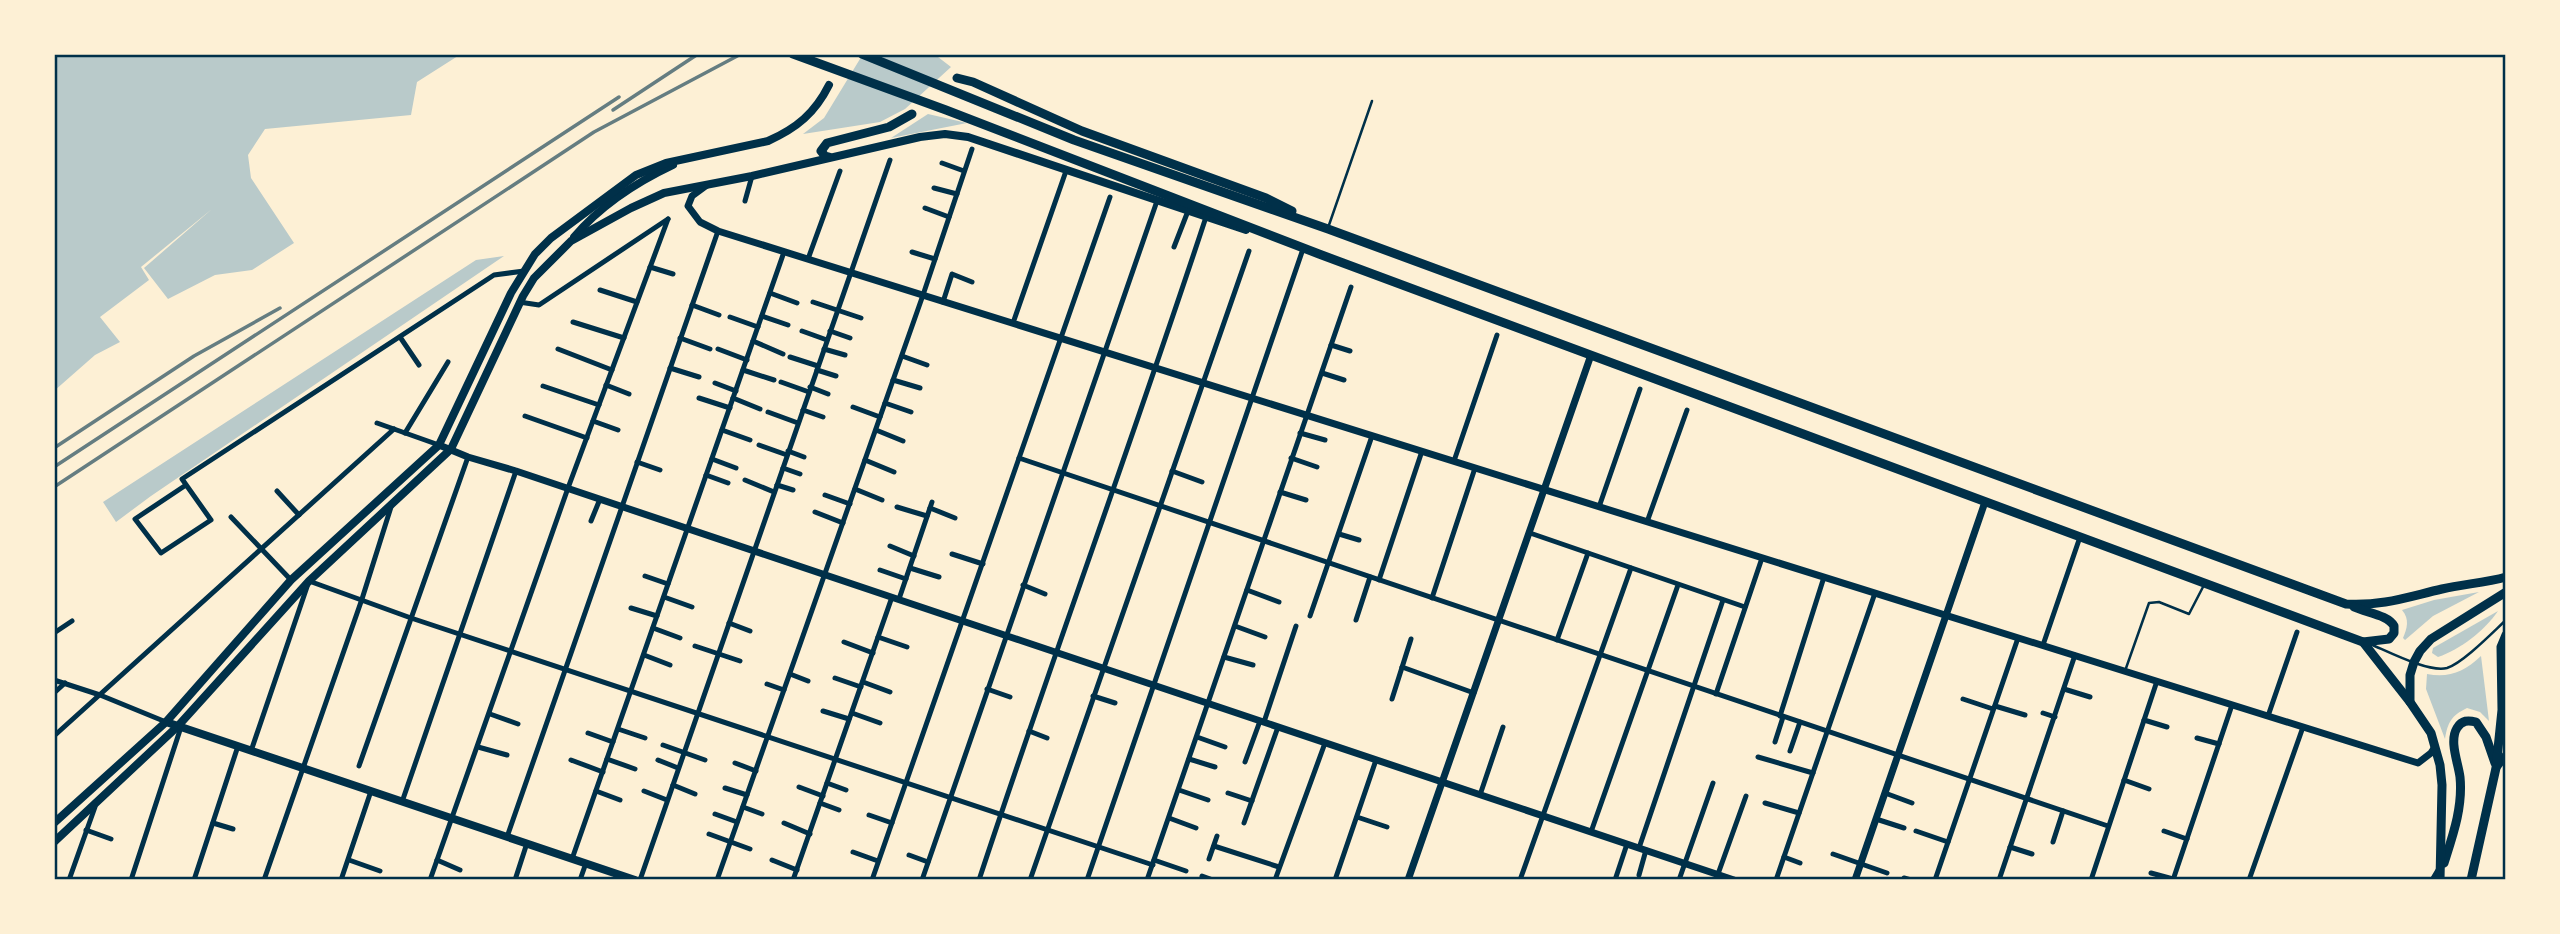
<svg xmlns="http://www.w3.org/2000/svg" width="2560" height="934" viewBox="0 0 2560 934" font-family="'IBM Plex Sans',sans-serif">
  <rect width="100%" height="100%" fill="#fdf0d5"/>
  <g fill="#b9caca">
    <path d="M54 54H461L417 82 411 115 265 129 248 155 251 178 294 243 252 270 215 275 168 299 144 268 212 209 141 267 149 280 100 317 120 342 95 355 54 391Z"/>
    <path d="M863 54 892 56 893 54H939L938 57 951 67 905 109 880 122 803 134 824 118Z"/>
    <path d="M928 114 967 123 891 138Z"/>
    <path d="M504 256 151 496 116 522 103 502 476 260Z"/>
    <path d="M2479 592 2433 616 2405 640 2403 638C2407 629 2410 619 2402 610L2434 600Z"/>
    <path d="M2498 611C2484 631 2461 649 2438 657L2432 653 2433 648Z"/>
    <path d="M2481 656 2489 721 2480 712 2467 708C2451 716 2448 722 2445 739L2426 689 2427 674C2449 678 2464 672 2481 656Z"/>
  </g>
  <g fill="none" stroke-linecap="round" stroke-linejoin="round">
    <g stroke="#003049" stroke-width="2.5">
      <path d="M1329 225 1372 101"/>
      <path d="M2370 644C2387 651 2429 673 2447 668 2463 663 2493 632 2506 620"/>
      <path d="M2125 671 2149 603 2159 602 2189 614 2204 585"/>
    </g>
    <g stroke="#003049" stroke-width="5">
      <path d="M942 163 964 171"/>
      <path d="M934 188 957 194"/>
      <path d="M745 201 752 176"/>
      <path d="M925 208 949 217"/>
      <path d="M1174 247 1188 211"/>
      <path d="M912 252 935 259"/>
      <path d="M808 259 840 171"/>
      <path d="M650 267 673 274"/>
      <path d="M600 290 637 302"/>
      <path d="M770 293 797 303"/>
      <path d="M519 302 539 305 668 219"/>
      <path d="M813 302 861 318"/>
      <path d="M943 302 952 274 972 282"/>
      <path d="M692 305 719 315"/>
      <path d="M762 316 788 325"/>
      <path d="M730 317 758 327"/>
      <path d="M573 322 624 338"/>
      <path d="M1013 323 1066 171"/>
      <path d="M802 331 827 340"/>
      <path d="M830 331 850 338"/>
      <path d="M400 337 419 365"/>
      <path d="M680 338 710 349"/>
      <path d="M753 341 783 354"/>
      <path d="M1331 345 1350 351"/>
      <path d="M558 349 612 370"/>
      <path d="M718 349 747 360"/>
      <path d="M824 349 845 355"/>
      <path d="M902 356 927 365"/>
      <path d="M790 357 818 366"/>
      <path d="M670 368 699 377"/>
      <path d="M743 370 774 380"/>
      <path d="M817 370 836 376"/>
      <path d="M1322 373 1344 380"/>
      <path d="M893 380 920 388"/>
      <path d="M781 382 809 392"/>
      <path d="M715 383 736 391"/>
      <path d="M606 385 629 394"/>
      <path d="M543 386 599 405"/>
      <path d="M810 387 828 394"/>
      <path d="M699 398 730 408"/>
      <path d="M733 398 760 409"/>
      <path d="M885 403 911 412"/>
      <path d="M853 407 880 417"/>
      <path d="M803 410 823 417"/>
      <path d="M768 412 798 423"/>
      <path d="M525 416 587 438"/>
      <path d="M593 421 618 430"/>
      <path d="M377 423 439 445"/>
      <path d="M722 430 750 440"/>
      <path d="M876 430 903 441"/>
      <path d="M405 433 448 362"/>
      <path d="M1300 433 1325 440"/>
      <path d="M759 445 787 455"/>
      <path d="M788 451 804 457"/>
      <path d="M1019 458 2108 826"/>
      <path d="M1291 458 1317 467"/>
      <path d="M712 459 736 468"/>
      <path d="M865 460 894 472"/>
      <path d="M1454 461 1497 335"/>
      <path d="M637 462 660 470"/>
      <path d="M783 468 800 474"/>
      <path d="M1172 471 1202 482"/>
      <path d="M706 475 728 483"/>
      <path d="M745 480 774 492"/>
      <path d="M186 485 135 519 161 553 211 520 182 479 494 275 524 271"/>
      <path d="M777 485 793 490"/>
      <path d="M855 489 882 500"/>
      <path d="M277 491 299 515"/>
      <path d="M1280 492 1306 500"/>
      <path d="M825 495 850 504"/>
      <path d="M897 507 927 516"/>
      <path d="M1599 507 1640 389"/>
      <path d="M930 508 955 518"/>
      <path d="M815 512 843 523"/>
      <path d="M231 517 291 580"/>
      <path d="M591 521 600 499"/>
      <path d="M1647 522 1687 410"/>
      <path d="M1530 533 1745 607"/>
      <path d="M1339 534 1359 540"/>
      <path d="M890 546 914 556"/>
      <path d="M952 554 983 564"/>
      <path d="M910 568 939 577"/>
      <path d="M880 570 906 579"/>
      <path d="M645 576 668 584"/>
      <path d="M1379 580 1422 451"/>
      <path d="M1023 585 1045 594"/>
      <path d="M1247 590 1279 602"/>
      <path d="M664 597 692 607"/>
      <path d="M1432 598 1475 468"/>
      <path d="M899 599 932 502"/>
      <path d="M631 608 657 616"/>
      <path d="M1310 616 1372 436"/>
      <path d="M1356 620 1370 577"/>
      <path d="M729 623 750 631"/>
      <path d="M1235 626 1265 637"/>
      <path d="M653 628 680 638"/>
      <path d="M54 633 72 621"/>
      <path d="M878 637 907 647"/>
      <path d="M1557 640 1588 553"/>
      <path d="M844 642 873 653"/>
      <path d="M2043 645 2080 537"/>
      <path d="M695 646 740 661"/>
      <path d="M644 655 670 665"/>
      <path d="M1224 657 1253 665"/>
      <path d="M1402 667 1474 693"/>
      <path d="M790 674 808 681"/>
      <path d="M835 678 861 687"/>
      <path d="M54 680 100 695 166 722"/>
      <path d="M863 682 890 692"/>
      <path d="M767 684 784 690"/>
      <path d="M987 689 1010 697"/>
      <path d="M2064 689 2090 697"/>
      <path d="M54 693 65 683"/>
      <path d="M1716 694 1762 558"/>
      <path d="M1093 696 1115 703"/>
      <path d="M1392 699 1411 639"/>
      <path d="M1963 699 1993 709"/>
      <path d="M1995 706 2025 715"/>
      <path d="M823 711 849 719"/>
      <path d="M852 713 880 723"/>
      <path d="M2043 713 2055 717"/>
      <path d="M490 714 518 724"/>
      <path d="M1780 716 1824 577"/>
      <path d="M2268 716 2297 632"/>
      <path d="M2144 720 2167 727"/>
      <path d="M1264 722 1296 626"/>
      <path d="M618 729 645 738"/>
      <path d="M1029 731 1047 738"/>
      <path d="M588 733 613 742"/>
      <path d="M54 736 394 429"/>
      <path d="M1197 737 1225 747"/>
      <path d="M2197 738 2219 744"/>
      <path d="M1775 742 1783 717"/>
      <path d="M663 745 705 760"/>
      <path d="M478 747 507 755"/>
      <path d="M251 751 309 581 411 618 1153 865"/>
      <path d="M1790 751 1800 722"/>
      <path d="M1758 757 1813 773"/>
      <path d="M607 759 635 769"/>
      <path d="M1189 759 1215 767"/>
      <path d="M571 760 603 772"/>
      <path d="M658 760 678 768"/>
      <path d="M1245 762 1260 721"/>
      <path d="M735 763 756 771"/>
      <path d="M359 766 468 457"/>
      <path d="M2124 780 2149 789"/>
      <path d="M827 783 846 790"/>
      <path d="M673 785 695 794"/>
      <path d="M799 787 823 796"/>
      <path d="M725 788 747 795"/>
      <path d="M1179 790 1208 800"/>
      <path d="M596 791 620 800"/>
      <path d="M644 791 667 800"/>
      <path d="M1228 793 1252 801"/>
      <path d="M1885 793 1912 803"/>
      <path d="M1480 795 1503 727"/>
      <path d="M402 802 516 471"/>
      <path d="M820 803 839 810"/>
      <path d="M1765 803 1799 813"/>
      <path d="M743 807 762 814"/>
      <path d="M715 814 737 822"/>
      <path d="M869 815 892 823"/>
      <path d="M1357 817 1387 827"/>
      <path d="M1169 818 1196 828"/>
      <path d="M1876 819 1904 828"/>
      <path d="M213 823 233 829"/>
      <path d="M784 823 810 834"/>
      <path d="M1244 823 1278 727"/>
      <path d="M86 830 111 839"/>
      <path d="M1916 831 1948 842"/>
      <path d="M2164 831 2187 839"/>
      <path d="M1591 832 1678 585"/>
      <path d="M709 834 750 849"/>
      <path d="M507 837 718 231"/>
      <path d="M2053 842 2063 811"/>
      <path d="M1214 846 1279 867"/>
      <path d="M2010 847 2032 854"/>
      <path d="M1639 848 1723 600"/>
      <path d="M853 852 878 861"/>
      <path d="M1833 854 1887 873"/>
      <path d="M909 855 928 862"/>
      <path d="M1784 857 1800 863"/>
      <path d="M572 859 784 252"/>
      <path d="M1209 859 1217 836"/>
      <path d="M349 860 380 871"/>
      <path d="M437 860 460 870"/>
      <path d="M772 860 797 870"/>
      <path d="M1154 860 1186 871"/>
      <path d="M2151 873 2173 879"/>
      <path d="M1718 874 1746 796"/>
      <path d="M1639 875 1646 850"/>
      <path d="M1202 876 1213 880"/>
      <path d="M1904 878 1911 880"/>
      <path d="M69 880 95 807"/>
      <path d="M131 880 181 727"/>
      <path d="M194 880 238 746"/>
      <path d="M264 880 362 599 391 507"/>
      <path d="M341 880 371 791"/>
      <path d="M430 880 568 488 668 219"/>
      <path d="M515 880 527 843"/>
      <path d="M580 880 586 863"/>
      <path d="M640 880 890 160"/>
      <path d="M717 880 923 295 972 149"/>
      <path d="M793 880 892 597"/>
      <path d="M872 880 1110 197"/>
      <path d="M922 880 1157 201"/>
      <path d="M979 880C1052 658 1133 439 1206 217"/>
      <path d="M1030 880 1249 251"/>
      <path d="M1087 880 1303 249"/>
      <path d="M1147 880 1351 287"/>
      <path d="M1275 880 1325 743"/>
      <path d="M1335 880 1376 760"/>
      <path d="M1520 880 1631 568"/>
      <path d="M1615 880 1627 844"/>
      <path d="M1679 880 1713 783"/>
      <path d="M1776 880 1875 593"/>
      <path d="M1935 880 2018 638"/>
      <path d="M1999 880 2075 655"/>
      <path d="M2091 880 2157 681"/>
      <path d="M2173 880 2232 705"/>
      <path d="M2249 880 2303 727"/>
      <path d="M2432 880 2438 870"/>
    </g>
    <g stroke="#003049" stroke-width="7">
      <path d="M707 185 692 196 688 206 700 222 718 231 2418 763 2431 753 2435 747"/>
      <path d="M439 445 468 457 516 471 1734 880"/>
      <path d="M1408 880 1591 355"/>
      <path d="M1855 880 1985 502"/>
    </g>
    <g stroke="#003049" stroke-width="8">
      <path d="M574 237C601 205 637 182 673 165"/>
      <path d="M166 722 635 880"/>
      <path d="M2496 768 2506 755"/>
      <path d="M54 823 166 722 291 580 439 445 511 293 535 254 551 238 636 175 666 163 768 141C797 128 815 113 829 85"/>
      <path d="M54 842 178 726 309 581 451 449 523 296 534 278 571 241 631 208 664 193 752 176 920 137 945 134 968 137 1246 230"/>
    </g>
    <g stroke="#003049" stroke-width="9">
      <path d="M793 54 946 110 1319 254 2363 642 2410 702"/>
      <path d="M862 54 1074 140 1328 229 2346 604C2383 606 2407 597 2442 589 2463 584 2485 583 2506 577"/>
      <path d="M957 78 973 82 1082 131 1266 198 1292 211"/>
      <path d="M829 157 825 156 821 151 827 143 889 127 912 114"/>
      <path d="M2354 607C2367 613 2388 615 2394 626V633L2389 639 2363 642"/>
    </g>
    <g stroke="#003049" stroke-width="9">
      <path d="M2444 863C2453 835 2463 807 2460 777 2458 762 2449 741 2457 728 2462 720 2468 720 2476 722L2486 737 2495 763"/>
      <path d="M2440 880 2442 785 2440 765 2431 733 2410 702V675L2414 662 2420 651 2431 639 2506 592"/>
      <path d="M2471 880 2496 768 2502 710 2501 647 2506 635"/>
    </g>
    <g stroke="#657d81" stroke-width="3.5">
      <path d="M613 110 698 54"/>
      <path d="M54 448 194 356 280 308"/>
      <path d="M54 467 619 97"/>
      <path d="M54 487 594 132 741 54"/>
    </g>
  </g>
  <rect width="2560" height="934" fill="none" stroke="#fdf0d5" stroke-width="112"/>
  <rect x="56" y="56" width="2448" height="822" fill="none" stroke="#003049" stroke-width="2.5"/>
</svg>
